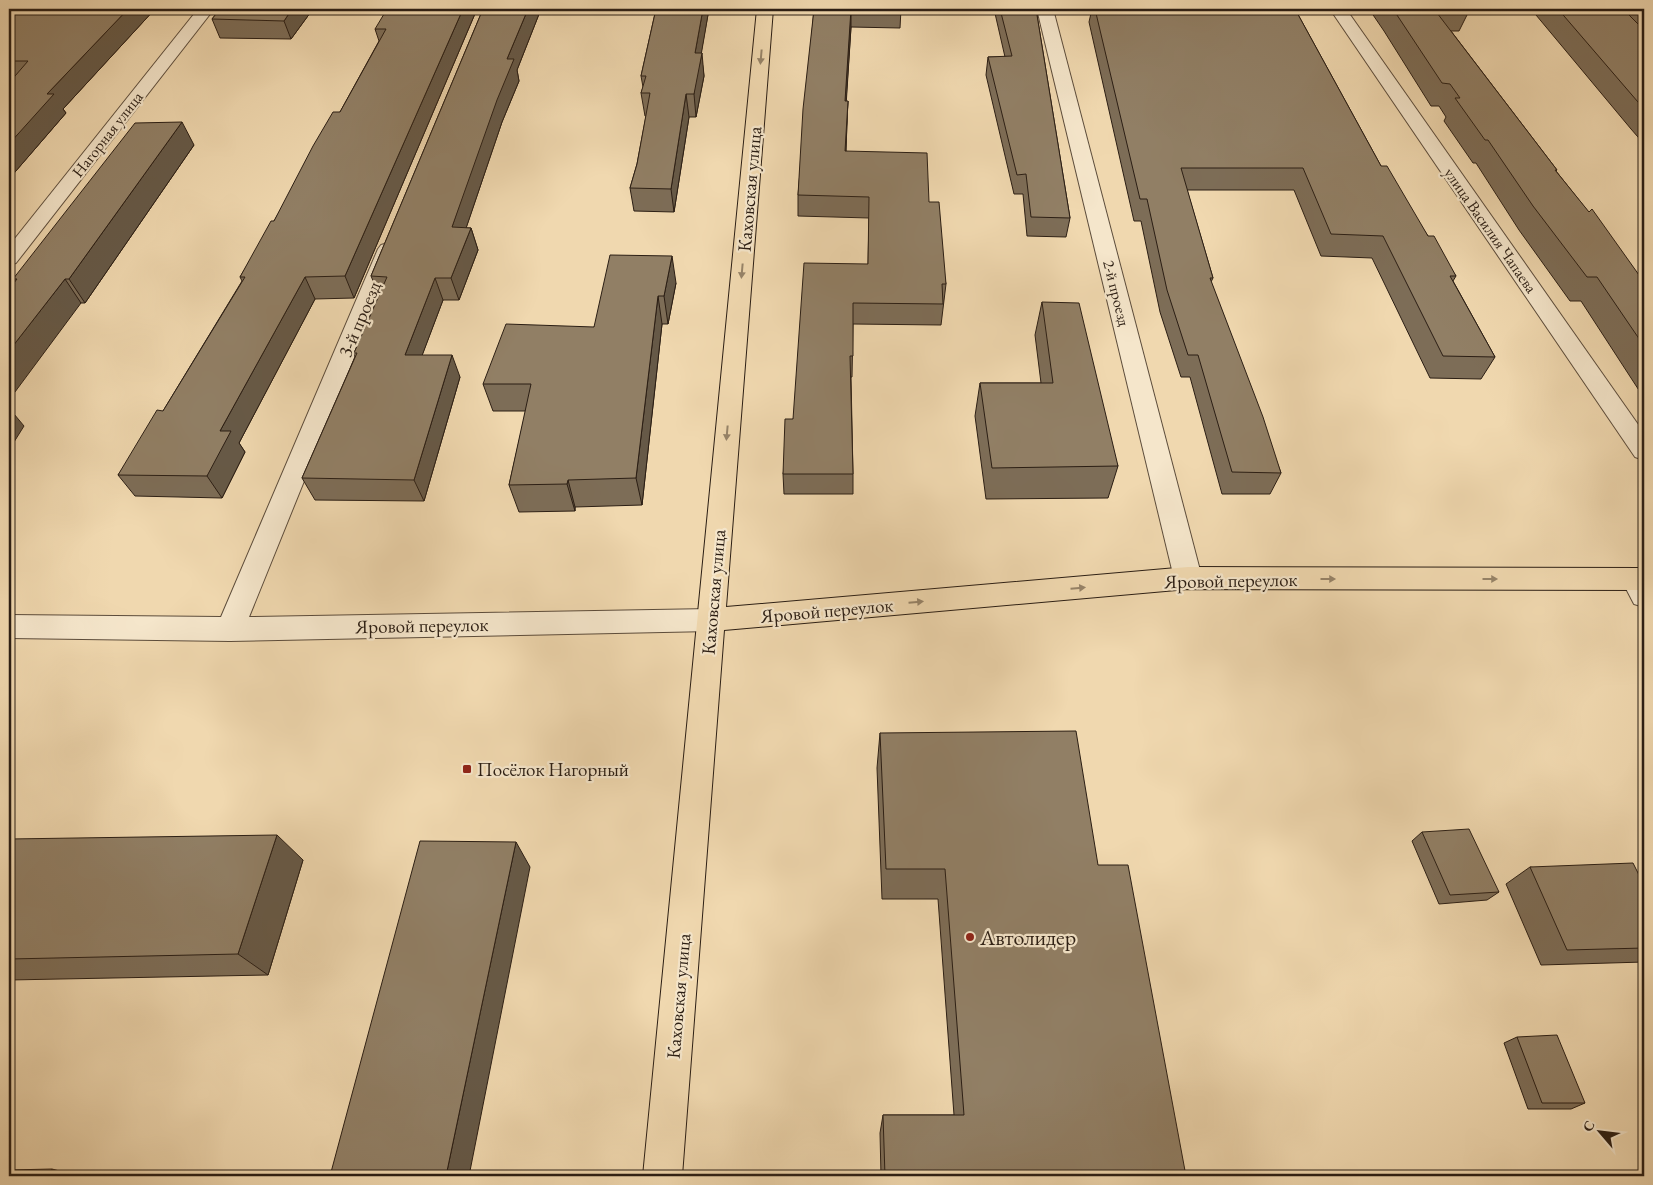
<svg xmlns="http://www.w3.org/2000/svg" width="1653" height="1185" viewBox="0 0 1653 1185" font-family="'EB Garamond',serif">
  <rect width="100%" height="100%" fill="#f0d8af"/>
  <filter id="stains"><feTurbulence type="fractalNoise" baseFrequency=".004" numOctaves="4"/><feColorMatrix values="0 0 0 0 .2 0 0 0 0 .09 0 0 0 0 .02 0 0 0 .5 -.17"/></filter>
  <radialGradient id="worn" r=".72"><stop offset=".6" stop-color="#630" stop-opacity="0"/><stop offset="1" stop-color="#630" stop-opacity=".3"/></radialGradient>
  <g fill="none" stroke-linecap="round" stroke-linejoin="round">
    <defs>
      <g id="minor">
        <path d="M198 9H214L16 263 9 265V246Z"/>
        <path d="M1037 9H1053L1202 578 1198 586 1188 589 1178 586 1174 578Z"/>
        <path d="M1330 9H1346L1644 433V460L1635 457Z"/>
        <path d="M388 243 395 245 398 249 249 617 711 609 721 612 725 620 721 628 711 631 230 641 9 638V615L221 617 378 249 381 245Z"/>
        <path d="M1635 568 1644 571V607L1634 604 1621 579 1625 571Z"/>
      </g>
      <path id="major" d="M757 9H773L726 607 1188 567 1644 568V590L1188 589 724 630 682 1176H643Z"/>
    </defs>
    <use href="#minor" stroke="#5c4c3b" stroke-width="2"/>
    <use href="#major" stroke="#2b1e14" stroke-width="2"/>
    <use href="#minor" fill="#f5e6cb" fill-rule="evenodd"/>
    <use href="#major" fill="#f0d8af" fill-rule="evenodd"/>
  </g>
  <g fill="#7d6d57" stroke="#2b1e14">
    <path d="M9 9H155L63 109 66 113 9 179V83L11 81H9Z"/>
    <path d="M220 9H313L291 39 220 38 212 19Z"/>
    <path d="M477 9 354 298 315 299 239 443 245 452 222 498 135 496 118 475 163 411 242 281 240 277 340 112 379 41 375 29Z"/>
    <path d="M483 9H541L517 70 519 81 502 122 466 228H471L478 250 459 300H443L422 355 460 377 424 501 315 500 302 478 355 357 354 353 379 295 371 276Z"/>
    <path d="M656 9H709L701 53 704 76 696 117H689L674 212 634 211 630 188 637 164 646 116H645L641 93 643 87 641 76Z"/>
    <path d="M814 9H901L900 28 851 27 846 101 847 122 846 151 929 202 946 284 941 325 853 324 852 377H851L853 474V494H784L783 474 793 419 868 264 869 218 798 216V195Z"/>
    <path d="M994 9H1036L1070 218 1066 237 1027 236 1023 194H1014L986 75 988 57H1005Z"/>
    <path d="M1092 9H1295L1381 166 1428 236 1456 276 1453 281 1495 357 1481 379 1430 378 1372 258 1321 256 1294 190H1187L1213 278 1211 282 1281 473 1270 494H1222L1190 377H1181L1160 312 1141 221H1134L1089 22Z"/>
    <path d="M1369 9H1470L1459 31H1451L1557 170 1556 171 1644 282V398L1581 301H1570L1519 230 1476 163H1473L1444 121 1446 117 1439 106H1431L1384 31Z"/>
    <path d="M1531 9H1644V144L1631 129Z"/>
    <path d="M194 145 85 303H81L15 282 13 279Z"/>
    <path d="M676 283 668 324H662L642 505 575 507V511L519 512 509 485 526 411H493L483 384 594 327Z"/>
    <path d="M1042 302 1118 466 1108 498 986 499 975 416 980 383H1041L1035 335Z"/>
    <path d="M880 733 1098 865 1186 1176H881L880 1133 883 1115H954L938 899H882L877 768Z"/>
    <path d="M1422 832 1499 892 1487 900 1439 904 1412 841Z"/>
    <path d="M9 841 303 860 268 975 9 980Z"/>
    <path d="M1530 867 1644 885V962L1541 965 1506 884Z"/>
    <path d="M1517 1037 1585 1103 1571 1109H1528L1504 1043Z"/>
  </g>
  <g fill="#665947" stroke="#2b1e14">
    <path d="M128 9H155L63 109 66 113 9 179V144L47 94Z"/>
    <path d="M292 9H313L291 39 284 21Z"/>
    <path d="M463 9H477L354 298 345 276Z"/>
    <path d="M528 9H541L517 70 519 81 502 122 459 249 452 227 507 59Z"/>
    <path d="M703 9H709L699 67 702 53 704 76 696 117 694 94 695 53Z"/>
    <path d="M851 9V27L845 122V101Z"/>
    <path d="M686 94 689 117 674 212 671 189Z"/>
    <path d="M848 101 847 122 845 172V151Z"/>
    <path d="M182 122 194 145 85 303 69 279Z"/>
    <path d="M471 228 478 250 459 300 451 278Z"/>
    <path d="M672 256 676 283 668 324 664 296Z"/>
    <path d="M305 277 315 299 239 443 245 452 222 498 207 476 220 431Z"/>
    <path d="M435 278 443 300 414 377 405 355Z"/>
    <path d="M65 279 81 303 9 400V351Z"/>
    <path d="M658 296 662 324 642 505 636 478Z"/>
    <path d="M452 355 460 377 424 501 414 480Z"/>
    <path d="M9 408 24 426 9 450Z"/>
    <path d="M568 480 575 507V511L567 484Z"/>
    <path d="M277 835 303 860 268 975 238 954Z"/>
    <path d="M516 842 530 867 469 1176H446Z"/>
    <path d="M52 1169 67 1173 66 1176H49Z"/>
  </g>
  <g fill="#917f65" stroke="#2b1e14">
    <path d="M9 9H128L47 94H54L9 144V83L28 61H9Z"/>
    <path d="M220 9H292L284 21 212 19Z"/>
    <path d="M387 9H463L345 276 305 277 220 431H231L207 476 118 475 157 410 163 411 245 277H240L271 221H274L313 146 333 112H340L386 29H375Z"/>
    <path d="M483 9H528L507 59H514L497 100 452 227 471 228 451 278H435L405 355H452L414 480 302 478 357 353H354L387 277 371 276Z"/>
    <path d="M656 9H703L695 53H702L694 94H686L671 189 630 188 637 164 650 93H641L646 76H641Z"/>
    <path d="M814 9H851L845 101H848L845 151 927 153 929 202H939L946 284H942L943 304 853 303V356H850L853 474H783L785 419H793L804 263 868 264 869 197 798 195 803 109Z"/>
    <path d="M1000 9H1036L1070 218 1031 217 1026 174 1017 175 988 57 1012 56Z"/>
    <path d="M1095 9H1295L1381 166H1387L1428 236H1434L1456 276H1450L1495 357 1443 356 1383 236 1331 234 1303 168H1181L1213 278H1210L1263 417 1281 473 1232 472 1198 355H1188L1167 290 1147 199H1140Z"/>
    <path d="M1393 9H1470H1434L1557 170H1555L1589 212 1592 209 1644 282V346L1597 277H1587L1533 206 1488 140H1485L1455 98H1460L1450 84 1442 83Z"/>
    <path d="M1558 9H1623L1644 30V109Z"/>
    <path d="M182 122 69 279H65L9 351V289L17 279H13L135 123Z"/>
    <path d="M610 255 672 256 664 296H658L636 478 568 480 567 484 509 485 531 384H483L506 324 594 327Z"/>
    <path d="M1042 302 1079 303 1118 466 992 468 980 383H1053Z"/>
    <path d="M1076 731 1098 865H1128L1186 1176H885L883 1115H964L945 869H886L880 733Z"/>
    <path d="M1469 829 1499 892 1450 895 1422 832Z"/>
    <path d="M277 835 238 954 9 959V839Z"/>
    <path d="M420 841 516 842 446 1176H330Z"/>
    <path d="M1633 863 1644 885V948L1567 950 1530 867Z"/>
    <path d="M1557 1035 1585 1103H1542L1517 1037Z"/>
    <path d="M52 1169 49 1176H9V1170Z"/>
  </g>
  <defs><path id="oneway-solid" d="M-6-.8H1V-3.2L6.5 0L1 3.2V.8H-6Z" transform="scale(1.25)"/></defs>
  <g fill="#978469">
    <use href="#oneway-solid" transform="translate(761 57) rotate(95)"/>
    <use href="#oneway-solid" transform="translate(742 271) rotate(95)"/>
    <use href="#oneway-solid" transform="translate(727 433) rotate(95)"/>
    <use href="#oneway-solid" transform="translate(1328 579)"/>
    <use href="#oneway-solid" transform="translate(1490 579)"/>
    <use href="#oneway-solid" transform="translate(1078 588) rotate(-5)"/>
    <use href="#oneway-solid" transform="translate(916 602) rotate(-5)"/>
  </g>
  <g fill="#8f2418" stroke="#f5e6cb" stroke-width="2">
    <rect x="462" y="764" width="10" height="10" rx="2.5"/>
    <circle cx="970" cy="937" r="5"/>
  </g>
  <g text-anchor="middle" stroke-width="4.5" stroke-linejoin="round" paint-order="stroke">
    <g font-size="16" fill="#2b1e14" stroke="#f5e6cb">
      <text transform="translate(107 134) rotate(-52)" y="6">Нагорная улица</text>
      <text transform="translate(1491 230) rotate(55)" y="6">улица Василия Чапаева</text>
      <text transform="translate(1117 293) rotate(76)" y="6">2-й проезд</text>
    </g>
    <g font-size="19" fill="#2b1e14" stroke="#f5e6cb">
      <text transform="translate(749 189) rotate(-85)" y="7">Каховская улица</text>
      <text transform="translate(359 319) rotate(-67)" y="7">3-й проезд</text>
      <text transform="translate(1231 580) rotate(-1)" y="7">Яровой переулок</text>
      <text transform="translate(713 592) rotate(-85)" y="7">Каховская улица</text>
      <text transform="translate(827 610) rotate(-5)" y="7">Яровой переулок</text>
      <text transform="translate(422 625) rotate(-1)" y="7">Яровой переулок</text>
      <text transform="translate(678 996) rotate(-85)" y="7">Каховская улица</text>
    </g>
    <g font-size="19" fill="#2b1e14" stroke="#f5e6cb" text-anchor="start">
      <text x="477" y="776">Посёлок Нагорный</text>
    </g>
    <g font-size="22" fill="#2b1e14" stroke="#f5e6cb" text-anchor="start">
      <text x="980" y="945">Автолидер</text>
    </g>
  </g>
  <rect width="1653" height="1185" fill="none" stroke="#f0d8af" stroke-width="30"/>
  <rect x="10" y="10" width="1633" height="1165" fill="none" stroke="#2b1e14" stroke-width="2.5"/>
  <rect x="15" y="15" width="1623" height="1155" fill="none" stroke="#2b1e14"/>
  <g transform="translate(1600 1132) rotate(298)" stroke="#f5e6cb" stroke-width="4" paint-order="stroke">
  <path d="M0-4L9 19L0 12L-9 19Z" fill="#2b1e14"/>
  <text y="-8" font-size="14" font-weight="bold" text-anchor="middle" fill="#2b1e14">С</text>
  </g>
  <rect width="100%" height="100%" filter="url(#stains)"/>
  <rect width="100%" height="100%" fill="url(#worn)"/>
</svg>
